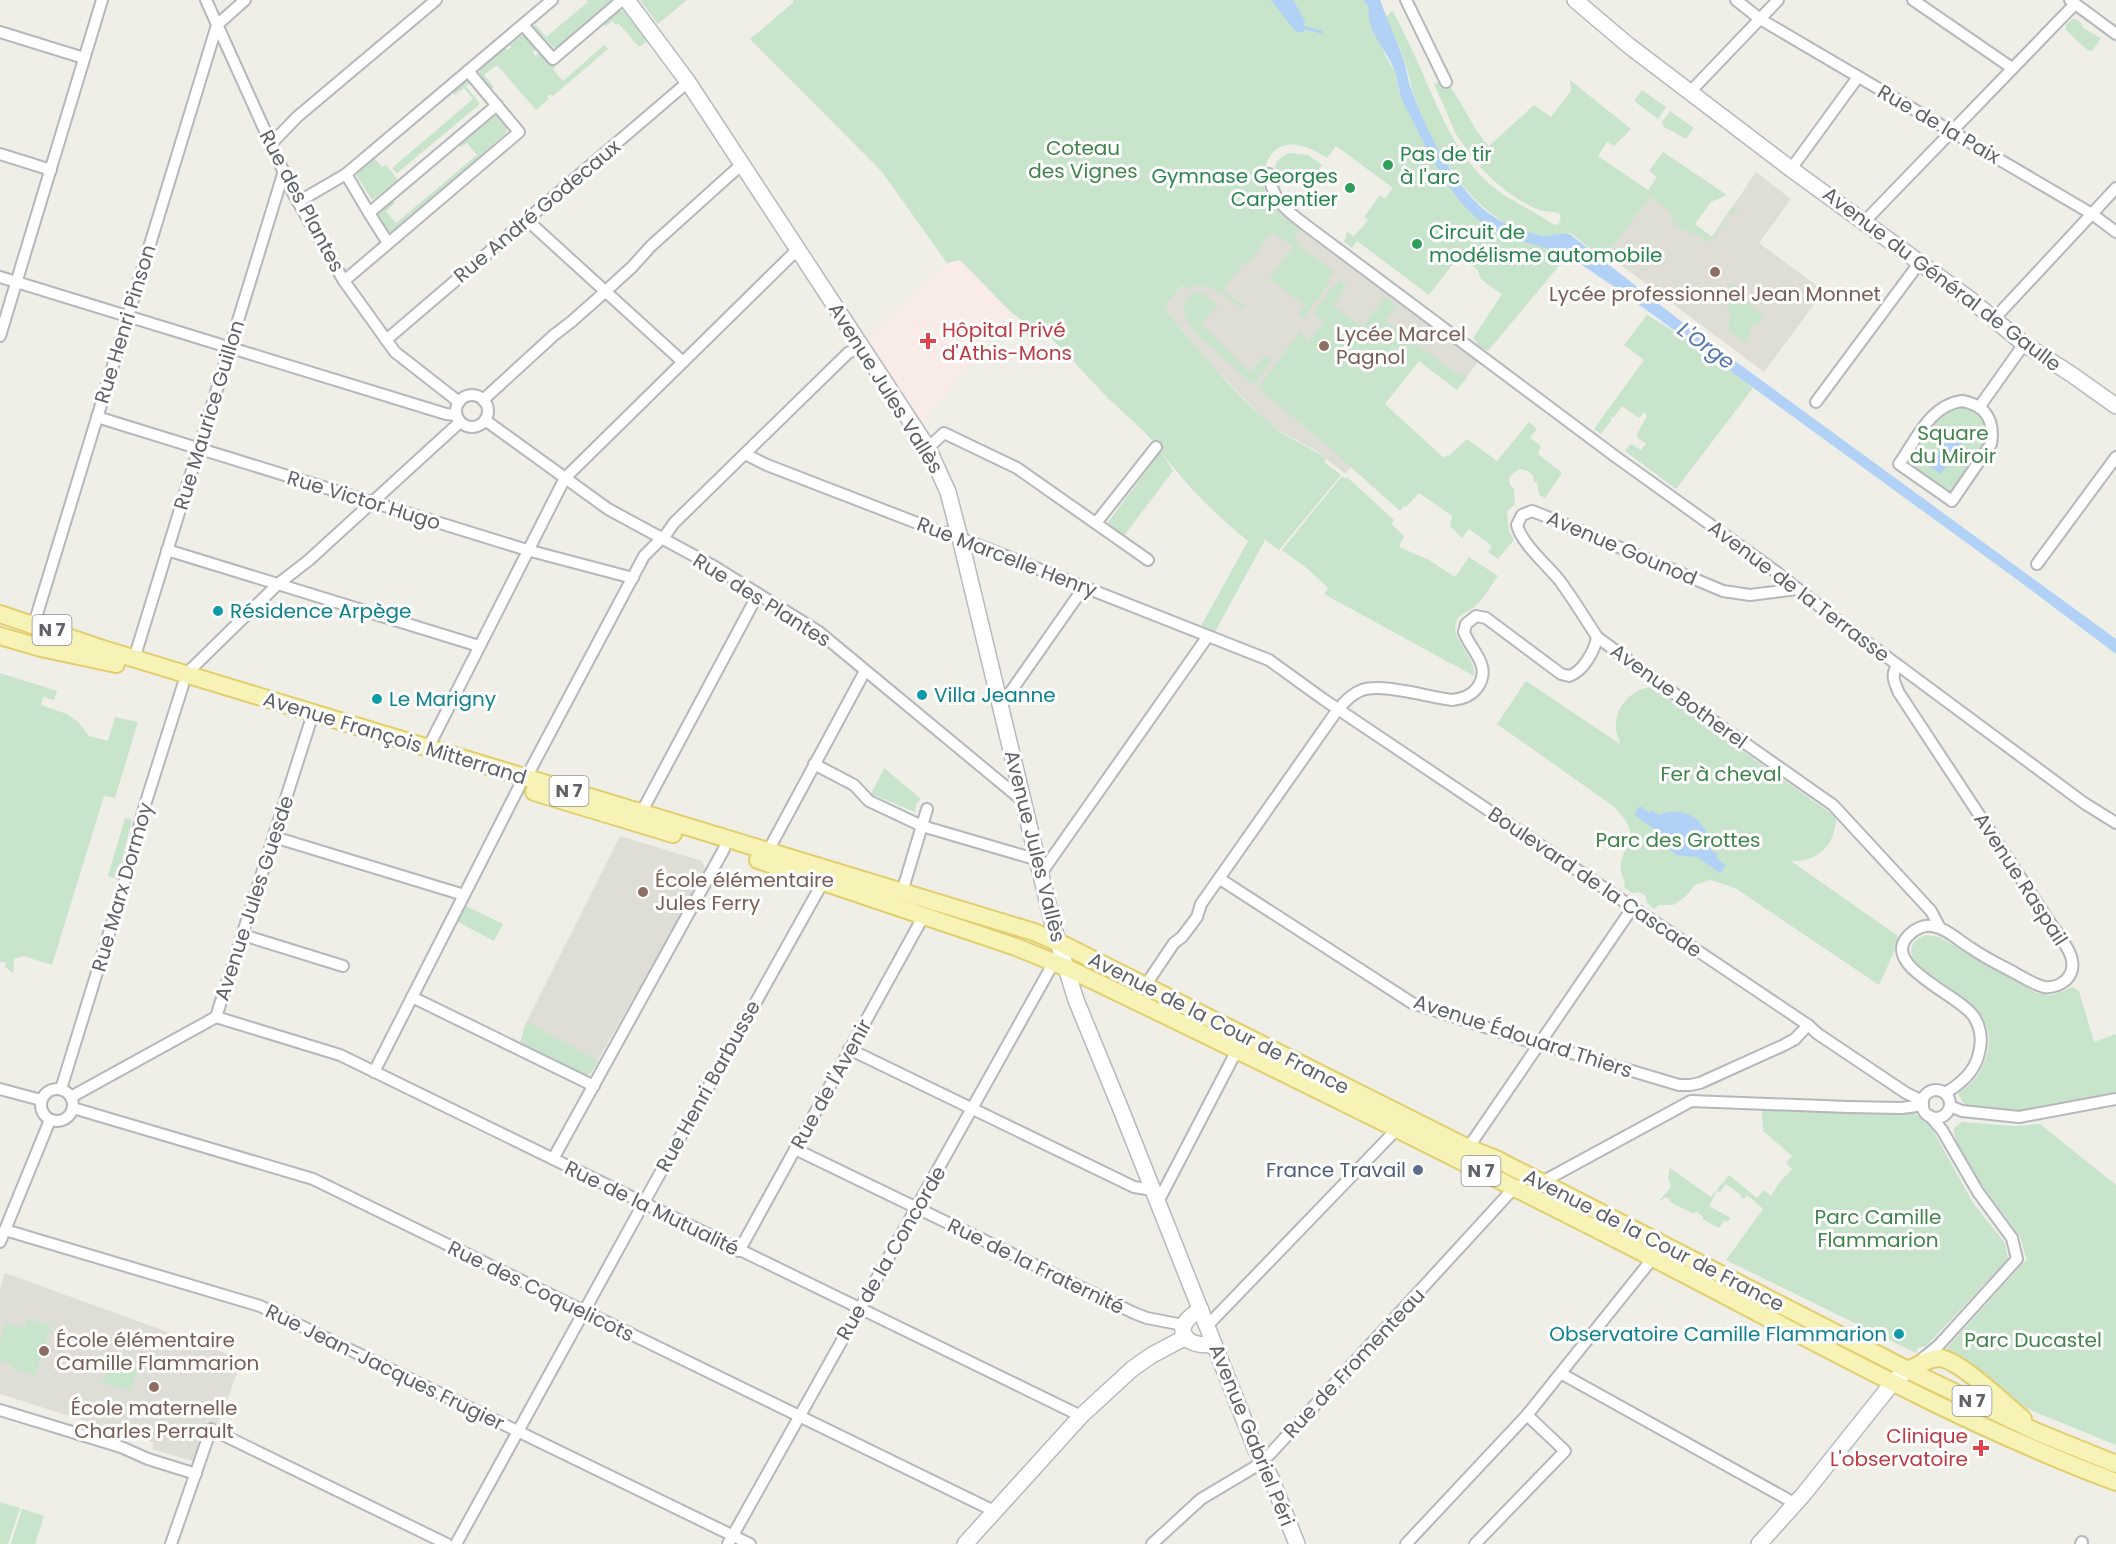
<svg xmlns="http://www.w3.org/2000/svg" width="2116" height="1544" viewBox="0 0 2116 1544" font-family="Poppins,sans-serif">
  <rect width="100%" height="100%" fill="#efefe8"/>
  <g fill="#dfded6">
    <path d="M1756 172 1791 199 1759 243 1824 291 1764 372 1606 254 1653 193 1712 237Z"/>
    <path d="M1267 201 1300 230 1478 362 1457 390 1419 361 1367 426 1379 436 1346 473H1344L1315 450 1272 427 1208 362 1164 308 1191 276Z"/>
    <path d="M620 836 702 861 706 871 590 1074 586 1075 520 1042 524 1032 522 1031Z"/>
    <path d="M5 1273 242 1359 218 1426 207 1421 195 1459 193 1461 152 1449 154 1443 0 1394V1289Z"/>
  </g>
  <path fill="#f9ebe7" d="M960 260 1011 312 921 424 867 339 947 263Z"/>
  <g fill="#c8e4cb">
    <path d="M586 0H613L556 48 552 46 534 27 536 25 546 37 588 2Z"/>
    <path d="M640 0H687L658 24Z"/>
    <path d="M793 0H1363L1369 7 1385 55 1395 72 1399 92 1447 183 1471 213 1493 231 1502 235 1546 247 1567 256 1488 351 1479 346 1473 338 1502 294 1487 284 1481 279 1477 269 1459 256 1429 295 1357 241 1352 248 1344 242 1347 232 1354 236 1356 234 1368 220 1364 217 1380 195 1385 199 1393 188 1336 146 1327 158C1318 153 1308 146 1297 145 1266 140 1259 176 1267 198 1270 207 1292 223 1300 230V233L1296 232 1295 239 1299 243V246L1334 271 1328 280 1330 281 1303 319 1298 315 1305 305 1269 279 1293 247 1272 232 1248 264 1245 262 1223 290 1246 307 1244 310C1229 300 1206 277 1187 289L1183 285 1164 308C1197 349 1231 390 1271 425 1287 439 1309 445 1326 459L1324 462 1341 475 1279 550 1265 540 1215 632 1201 626 1248 541C1212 512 1190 489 1162 453L1173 471 1123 537 1106 525 1161 451C1145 429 1121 412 1102 392 1080 369 1061 345 1036 325L1033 329 1011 312 960 260 947 263 882 172 750 39 794 2Z"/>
    <path d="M623 10 646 39V42L639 47 618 23 616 25 612 21 605 27 604 24 618 11Z"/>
    <path d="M1392 11C1400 22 1405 36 1411 48 1434 95 1447 142 1485 180 1506 200 1532 209 1554 225L1559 224 1561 215C1554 210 1547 213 1539 210 1516 200 1497 185 1480 167L1481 164 1472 157 1456 134 1434 84 1442 81C1457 87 1473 132 1489 146L1534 105 1551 117 1571 91 1570 80 1631 129 1614 146 1607 142 1598 156 1648 190 1657 177 1649 171 1663 152 1727 195 1711 202 1695 224 1712 237 1732 207 1739 211 1729 215 1714 237 1704 243 1702 235C1689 234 1670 228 1671 212L1650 197 1603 259 1571 233C1562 234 1552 237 1544 236 1479 228 1438 157 1416 103 1411 88 1409 73 1404 59 1399 44 1391 31 1386 17Z"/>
    <path d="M2072 19H2076L2081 23 2083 28 2101 38 2092 51 2087 50 2066 30V25Z"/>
    <path d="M522 35 525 36 536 49 533 52 535 56 539 53 548 63 556 66 553 69 563 81 604 45 608 49 553 96 550 94 547 97 549 99 536 110 497 65 484 75 494 87 490 90 481 78 482 77 479 73 480 69 505 48 508 50 511 47 509 45Z"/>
    <path d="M465 80 471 81 466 86 480 104 397 173 392 168 473 99 464 88 454 95 451 91Z"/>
    <path d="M1642 90 1666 107 1658 119 1634 101Z"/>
    <path d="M1670 111 1694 128 1686 139 1664 127 1662 122Z"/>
    <path d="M495 116H497L506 127V133L479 157 480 158 393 233 387 232 378 217 379 211 392 200 395 203 386 211 396 223 477 155 467 143 461 147 459 143 467 136H470Z"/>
    <path d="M1290 153 1308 155 1322 165 1312 178 1305 175V178L1296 177 1285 171H1275C1274 162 1281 156 1290 153Z"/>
    <path d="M374 158 382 167 386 165 398 180 372 200 356 175Z"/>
    <path d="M1340 280 1347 286 1333 306 1363 327 1385 297 1397 306 1386 321 1459 375 1461 373 1467 377 1457 390 1419 361 1385 404 1443 457 1450 455 1467 439 1497 461 1529 422 1537 429 1530 438 1541 446 1538 454 1562 473 1545 498 1539 495 1537 482H1534L1533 476 1528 471 1520 469 1512 474 1509 479 1510 485 1514 489 1515 504 1507 512 1509 531 1514 540 1498 559 1488 552 1492 546 1469 529 1462 538 1450 526 1452 516 1419 493 1406 507 1404 506 1400 511 1316 436 1258 388 1300 331 1307 337V344L1324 321 1313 313 1333 286 1334 287Z"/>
    <path d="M1731 283 1750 305 1764 316 1758 325 1754 322 1746 343 1728 330 1731 313 1722 296Z"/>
    <path d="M1199 291 1218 305 1203 321 1202 325 1250 372 1266 355 1272 360 1254 385C1236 368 1199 340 1187 320 1180 309 1186 294 1199 291Z"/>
    <path d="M1647 315 1685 338 1753 388 1676 489 1625 451 1631 444 1641 450 1646 444 1638 438 1637 434 1647 416 1644 412 1639 418 1622 406 1613 418 1611 417V421L1601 434 1594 429 1644 360 1624 345Z"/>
    <path d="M1956 406C1980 406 1992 421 1983 444L1987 446 1954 493 1950 494 1908 466 1907 461 1939 413 1942 416Z"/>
    <path d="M1342 476 1346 479 1347 477 1394 520 1391 524 1404 536 1399 547 1429 560 1455 577 1469 557 1498 576C1491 585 1484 599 1475 606 1469 612 1462 612 1457 620 1448 638 1476 655 1474 676L1324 594 1328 588 1308 569 1282 550Z"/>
    <path d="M0 673 57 691 54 700 43 697 41 705 67 714 78 722 89 736 108 741 115 717 138 722 115 798 104 796 52 965 23 956 14 959 13 973 5 967 6 962H0Z"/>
    <path d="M1526 681 1620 744C1619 739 1617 734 1616 730 1614 707 1631 689 1652 687L1836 817C1836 837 1826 855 1805 860 1801 861 1795 861 1791 861L1898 936 1894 952 1879 985 1735 888 1711 880 1695 885 1685 897 1673 905H1658L1655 909 1647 903 1646 896 1639 892 1632 893 1624 887 1625 882C1607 846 1654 846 1613 806L1497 724Z"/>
    <path d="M884 768 921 799 916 804 915 812 871 794Z"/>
    <path d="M125 818 132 820 117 879 108 876Z"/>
    <path d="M466 906 503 924 494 941 458 922Z"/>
    <path d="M1926 935 1939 937 2036 993 2053 995 2073 987 2079 991 2094 1042 2116 1034V1093L2021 1111 1965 1106 1958 1093C1971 1085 1981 1074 1986 1058 2003 1003 1940 991 1913 959 1908 947 1914 939 1926 935Z"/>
    <path d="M527 1022 598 1061 590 1074 586 1075 520 1042Z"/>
    <path d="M1762 1108 1853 1113H1914L1929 1123 1973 1203 2005 1243 2008 1259 1926 1346 1918 1348 1916 1353 1726 1260 1763 1209 1747 1195 1744 1199 1740 1196 1741 1195 1726 1184 1720 1192 1717 1191 1709 1206 1731 1218 1727 1222 1725 1220 1719 1228 1702 1219 1703 1216 1696 1212 1694 1214 1670 1202V1199L1665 1197 1661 1201 1660 1200 1671 1187 1668 1177 1670 1168 1711 1197 1729 1175 1757 1198 1764 1190 1771 1196 1779 1183 1792 1169 1786 1163 1792 1156 1763 1131Z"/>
    <path d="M1962 1122 2014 1126 2040 1124 2116 1185V1445L2018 1405 1946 1349 2027 1259C2023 1251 2023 1241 2018 1233 2004 1213 1951 1150 1954 1128Z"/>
    <path d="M28 1319 51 1326 35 1376 12 1368 13 1365 0 1361V1341L6 1322 24 1328 21 1339Z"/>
    <path d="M109 1362 138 1370 131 1391 102 1383Z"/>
    <path d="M0 1502 20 1508 8 1544H0Z"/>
    <path d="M22 1509 44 1516 35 1544H11Z"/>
  </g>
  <g fill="#b1d1f6">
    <path d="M1271 0H1293L1305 21 1303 32H1296Z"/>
    <path d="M1363 0H1380C1387 19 1395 37 1402 55 1406 65 1407 76 1410 86 1425 129 1459 199 1501 221 1513 227 1530 234 1544 236 1553 237 1562 231 1571 235L1687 326 2116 639V654L2019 581 1619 290 1564 253 1502 235C1451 211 1428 148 1403 102 1398 91 1398 79 1394 69 1385 47 1366 32 1369 7Z"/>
    <path d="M1952 433 1963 442 1941 474 1929 466Z"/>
    <path d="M1640 806 1649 813 1652 810 1659 815C1686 804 1709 822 1711 850L1718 855 1716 858 1726 865 1720 873 1697 857 1677 855 1670 850 1665 836 1634 815Z"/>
  </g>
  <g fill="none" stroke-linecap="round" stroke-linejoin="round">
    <path stroke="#b1d1f6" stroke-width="3" d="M1302 27 1321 32"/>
    <defs>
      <g id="street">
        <path d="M206 0 294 195 344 281 395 352 459 402"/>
        <path d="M1406 0 1446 82"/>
        <path d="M1736 0 1760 19 2092 214 2116 232"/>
        <path d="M1913 0 2012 68"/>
        <path d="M2070 0 2116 34"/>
        <path d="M523 25 553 59 622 0"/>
        <path d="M0 32 84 58"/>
        <path d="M1690 92 1778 0"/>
        <path d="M271 144 297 117 436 0"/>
        <path d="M0 154 51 170"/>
        <path d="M1791 169 1858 77"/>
        <path d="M346 174 369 213 497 105"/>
        <path d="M1269 174C1272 200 1287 211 1307 226L1616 457 1775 571 1833 617 2084 803 2116 823"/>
        <path d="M298 202 346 174 552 0"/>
        <path d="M369 213 388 243"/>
        <path d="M527 220 683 362"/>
        <path d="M1865 221 2075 4"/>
        <path d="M0 277 446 414 456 415"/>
        <path d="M344 281 519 132 468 71"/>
        <path d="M1993 320 2116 188"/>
        <path d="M0 336 102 0"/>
        <path d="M386 340 688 82"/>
        <circle cx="472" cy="411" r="16"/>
        <path d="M483 400 554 335 571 322 597 299 632 267 651 246 742 164"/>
        <path d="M1962 401C1986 405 1995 421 1991 444L1952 501 1899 464C1916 440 1930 405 1962 401Z"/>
        <path d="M1816 402 1920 262"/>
        <path d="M1980 406 2024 344"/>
        <path d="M97 417 527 550 633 578"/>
        <path d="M485 420 608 509 715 567 819 632 1023 801"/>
        <path d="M928 448 944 433 1017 468 1148 560"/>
        <path d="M745 454 767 465 943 533 953 532 960 538 1269 660 1323 699 1808 1025 1818 1034 1906 1093 1923 1101"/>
        <path d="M1096 523 1156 447"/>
        <path d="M167 550 479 646"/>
        <path d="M2037 564 2116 457"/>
        <path d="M34 624 217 25 245 0"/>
        <path d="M1597 637 1662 685 1833 805 1931 911 1940 928"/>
        <path d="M134 659 284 171"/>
        <path d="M1897 665C1891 675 1894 682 1899 693L2049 921C2060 938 2084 962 2066 980 2059 986 2053 988 2044 987 2033 984 2024 978 2015 973 2000 965 1985 958 1971 948 1959 941 1945 927 1931 926 1924 925 1915 929 1910 934 1876 965 1961 995 1974 1017 1982 1029 1982 1044 1978 1057 1973 1073 1959 1085 1945 1093"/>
        <path d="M186 674 278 584 309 560 460 422"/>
        <path d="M1000 707 1084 587"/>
        <path d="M428 748 565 478 798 249"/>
        <path d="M814 764 854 785 869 801 922 826 1038 860"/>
        <path d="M526 778 644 556 667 533 674 523 848 353 861 346"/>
        <path d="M641 813 758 594"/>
        <path d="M274 837 464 895"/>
        <path d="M768 851 865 671"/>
        <path d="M1042 872 1208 636"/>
        <path d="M1220 879 1412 1003 1534 1043 1545 1045 1679 1085H1690L1700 1083 1784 1045 1795 1039 1808 1025"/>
        <path d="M902 892 927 809"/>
        <path d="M243 935 343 966"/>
        <path d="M1145 986 1174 943 1182 937 1197 917 1201 904 1336 712C1343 703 1351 694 1362 690 1383 683 1428 697 1452 700 1462 699 1471 696 1477 688 1493 666 1471 651 1464 632L1466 624 1476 616 1486 618 1561 674 1569 676C1583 672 1595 650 1597 637 1585 618 1573 599 1560 581 1548 566 1521 543 1517 525L1522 515 1532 511 1545 516 1723 591 1750 595 1798 589"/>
        <path d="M412 997 594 1086"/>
        <path d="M216 1017 340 1055 1081 1416"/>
        <path d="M849 1049 1134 1187 1153 1190"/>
        <path d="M374 1072 519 787"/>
        <circle cx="57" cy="1105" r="16"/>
        <path d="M0 1089 41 1100"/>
        <path d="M61 1089 122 891 145 805 183 685"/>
        <circle cx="1936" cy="1104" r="14"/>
        <path d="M71 1097 216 1017 310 723"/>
        <path d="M1950 1106 1962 1111 2019 1117 2116 1099"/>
        <path d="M73 1108 313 1179 994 1511"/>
        <path d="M1468 1148 1633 907"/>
        <path d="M795 1149 1134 1313 1147 1318 1183 1325"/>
        <path d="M553 1159 724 849"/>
        <path d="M1542 1182 1691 1101 1848 1107 1902 1108 1923 1105"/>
        <path d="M1158 1202 1237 1050"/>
        <path d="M5 1230 260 1306 750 1544"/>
        <path d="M0 1242 50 1120"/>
        <path d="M739 1251 923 917"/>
        <path d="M1207 1326 1397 1129"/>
        <path d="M1921 1360 1939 1345 2017 1259 2012 1238 1978 1192 1942 1130 1930 1116"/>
        <path d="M1562 1374 1796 1504"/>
        <path d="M0 1410 121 1447 148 1459 196 1474"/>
        <path d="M171 1544 211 1429 447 1544"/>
        <path d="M456 1544 653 1186 823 882"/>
        <path d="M728 1544 1054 962"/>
        <path d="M1152 1544 1201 1499 1253 1468 1270 1454 1514 1188"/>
        <path d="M1406 1544 1527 1415 1653 1258"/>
        <path d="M1475 1544 1565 1451 1527 1415"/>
        <path d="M2081 1544 2082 1542"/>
      </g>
      <g id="secondary">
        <path d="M627 0 688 82 928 448 948 492 960 538 1054 929 1076 1000 1122 1112 1256 1450 1271 1478 1297 1544"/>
        <path d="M1575 0 1628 45 1791 169 1971 300 2024 344 2071 374 2116 406"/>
        <path d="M1201 1310C1169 1326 1183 1349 1214 1344"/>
        <path d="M965 1544 1081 1416 1132 1369 1152 1355 1186 1337"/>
        <path d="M1759 1544 1803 1495 1894 1381 1908 1370"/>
      </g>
      <g id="primary">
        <path d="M0 614 103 649 1034 932 1066 946 1468 1148 1496 1159 1908 1370 2037 1432 2116 1464"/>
        <path d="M0 636 41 648 116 664"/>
        <path d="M534 792 673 834"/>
        <path d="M758 860 1016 947 1065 967C1265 1063 1463 1161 1661 1262 1810 1339 1958 1423 2116 1482"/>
        <path d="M1908 1370C1917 1366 1929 1358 1939 1358 1959 1359 2006 1405 2023 1419"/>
      </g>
    </defs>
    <use href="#street" stroke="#b5b7bb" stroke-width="14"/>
    <use href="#secondary" stroke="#b6b9bd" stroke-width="18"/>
    <use href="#primary" stroke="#e3ce6e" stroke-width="20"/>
    <use href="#street" stroke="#fff" stroke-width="10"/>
    <use href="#secondary" stroke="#fff" stroke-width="15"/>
    <use href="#primary" stroke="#f7f3b6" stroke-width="16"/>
  </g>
  <g fill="#2e9e5b" stroke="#fff" stroke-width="2">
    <circle cx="1388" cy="165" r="6"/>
    <circle cx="1350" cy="188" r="6"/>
    <circle cx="1417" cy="244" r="6"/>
  </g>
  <g fill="#8d6e63" stroke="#fff" stroke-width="2">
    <circle cx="1715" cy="272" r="6"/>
    <circle cx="1324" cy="346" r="6"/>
    <circle cx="643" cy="892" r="6"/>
    <circle cx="44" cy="1351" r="6"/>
    <circle cx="154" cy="1387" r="6"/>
  </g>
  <g fill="#e0444e" stroke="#fff" stroke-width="2">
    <path d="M925 332h6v6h6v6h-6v6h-6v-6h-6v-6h6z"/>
    <path d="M1978 1439h6v6h6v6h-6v6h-6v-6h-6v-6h6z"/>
  </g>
  <g fill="#0f9aa8" stroke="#fff" stroke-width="2">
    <circle cx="218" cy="611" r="6"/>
    <circle cx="922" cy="695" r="6"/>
    <circle cx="377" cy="699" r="6"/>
    <circle cx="1899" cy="1334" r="6"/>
  </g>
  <circle fill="#5c6f8a" stroke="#fff" stroke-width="2" cx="1418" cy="1170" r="6"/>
  <g text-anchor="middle" stroke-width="6" stroke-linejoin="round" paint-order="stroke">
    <g fill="#fff" stroke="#8f9194" stroke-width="1.5">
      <rect x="32.5" y="615" width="39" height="30" rx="4.5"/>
      <rect x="549.5" y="776" width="39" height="30" rx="4.5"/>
      <rect x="1461.5" y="1156" width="39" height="30" rx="4.5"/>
      <rect x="1952.5" y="1386" width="39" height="30" rx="4.5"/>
    </g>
    <g font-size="18" font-weight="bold" fill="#5f6266">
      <text x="52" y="636">N 7</text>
      <text x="569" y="797">N 7</text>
      <text x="1481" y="1177">N 7</text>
      <text x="1972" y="1407">N 7</text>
    </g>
    <g font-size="20" fill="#5f6266" stroke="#fff">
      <text transform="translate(1939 124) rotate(30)" y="7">Rue de la Paix</text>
      <text transform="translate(302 201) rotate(62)" y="7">Rue des Plantes</text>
      <text transform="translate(537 211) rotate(-40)" y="7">Rue André Godecaux</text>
      <text transform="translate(1942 279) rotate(37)" y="7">Avenue du Général de Gaulle</text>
      <text transform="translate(125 324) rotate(-73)" y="7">Rue Henri Pinson</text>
      <text transform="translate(886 388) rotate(58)" y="7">Avenue Jules Vallès</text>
      <text transform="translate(209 415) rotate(-73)" y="7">Rue Maurice Guillon</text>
      <text transform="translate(364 500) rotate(17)" y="7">Rue Victor Hugo</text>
      <text transform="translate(1622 548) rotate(23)" y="7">Avenue Gounod</text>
      <text transform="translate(1007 557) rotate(21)" y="7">Rue Marcelle Henry</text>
      <text transform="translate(1799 591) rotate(37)" y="7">Avenue de la Terrasse</text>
      <text transform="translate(762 600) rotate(32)" y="7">Rue des Plantes</text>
      <text transform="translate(1679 696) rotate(36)" y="7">Avenue Botherel</text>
      <text transform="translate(395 738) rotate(17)" y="7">Avenue François Mitterrand</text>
      <text transform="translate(1035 846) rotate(76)" y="7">Avenue Jules Vallès</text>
      <text transform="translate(2021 879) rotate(57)" y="7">Avenue Raspail</text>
      <text transform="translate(1595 882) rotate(34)" y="7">Boulevard de la Cascade</text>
      <text transform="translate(122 887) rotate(-74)" y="7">Rue Marx Dormoy</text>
      <text transform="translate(254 898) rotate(-72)" y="7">Avenue Jules Guesde</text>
      <text transform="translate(1219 1023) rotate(27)" y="7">Avenue de la Cour de France</text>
      <text transform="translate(1523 1036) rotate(18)" y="7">Avenue Édouard Thiers</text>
      <text transform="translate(831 1084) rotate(-61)" y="7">Rue de l'Avenir</text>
      <text transform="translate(708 1086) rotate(-61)" y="7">Rue Henri Barbusse</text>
      <text transform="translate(652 1208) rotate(26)" y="7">Rue de la Mutualité</text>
      <text transform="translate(1654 1240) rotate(27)" y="7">Avenue de la Cour de France</text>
      <text transform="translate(891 1253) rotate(-60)" y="7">Rue de la Concorde</text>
      <text transform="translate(1036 1266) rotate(26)" y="7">Rue de la Fraternité</text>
      <text transform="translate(541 1291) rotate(26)" y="7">Rue des Coquelicots</text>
      <text transform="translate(1354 1363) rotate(-47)" y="7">Rue de Fromenteau</text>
      <text transform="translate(385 1367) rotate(26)" y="7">Rue Jean-Jacques Frugier</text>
      <text transform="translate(1252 1435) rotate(68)" y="7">Avenue Gabriel Péri</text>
    </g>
    <g font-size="20" fill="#40844b" stroke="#fff">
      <text x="1083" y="155">Coteau<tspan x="1083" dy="23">des Vignes</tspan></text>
      <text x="1953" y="440">Square<tspan x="1953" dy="23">du Miroir</tspan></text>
      <text x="1721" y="781">Fer à cheval</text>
      <text x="1678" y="847">Parc des Grottes</text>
      <text x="1878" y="1224">Parc Camille<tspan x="1878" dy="23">Flammarion</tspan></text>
      <text x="2033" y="1347">Parc Ducastel</text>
    </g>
    <g font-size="20" fill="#27864d" stroke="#fff" text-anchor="start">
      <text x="1400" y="161">Pas de tir<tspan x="1400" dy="23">à l'arc</tspan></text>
      <text x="1338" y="183" text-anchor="end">Gymnase Georges<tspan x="1338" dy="23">Carpentier</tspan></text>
      <text x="1429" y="239">Circuit de<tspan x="1429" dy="23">modélisme automobile</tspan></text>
    </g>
    <g font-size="20" fill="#785e54" stroke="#fff" text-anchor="start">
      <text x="1715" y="301" text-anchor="middle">Lycée professionnel Jean Monnet</text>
      <text x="1336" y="341">Lycée Marcel<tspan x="1336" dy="23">Pagnol</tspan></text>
      <text x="655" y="887">École élémentaire<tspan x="655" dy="23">Jules Ferry</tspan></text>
      <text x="56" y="1347">École élémentaire<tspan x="56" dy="23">Camille Flammarion</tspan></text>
      <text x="154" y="1415" text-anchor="middle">École maternelle<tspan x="154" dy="23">Charles Perrault</tspan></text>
    </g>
    <g font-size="20" fill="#be3a42" stroke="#fff" text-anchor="start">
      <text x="942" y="337">Hôpital Privé<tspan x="942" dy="23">d'Athis-Mons</tspan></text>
      <text x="1968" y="1443" text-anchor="end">Clinique<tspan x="1968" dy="23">L'observatoire</tspan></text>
    </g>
    <g font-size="20" fill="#0d838f" stroke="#fff" text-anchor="start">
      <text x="230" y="618">Résidence Arpège</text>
      <text x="934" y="702">Villa Jeanne</text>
      <text x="389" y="706">Le Marigny</text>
      <text x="1887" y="1341" text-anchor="end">Observatoire Camille Flammarion</text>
    </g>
    <g font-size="20" fill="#4e5e75" stroke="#fff" text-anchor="end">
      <text x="1406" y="1177">France Travail</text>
    </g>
    <g font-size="21" font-style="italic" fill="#5376b0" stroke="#fff">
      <text transform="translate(1706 346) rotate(36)" y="7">L'Orge</text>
    </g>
  </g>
</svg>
